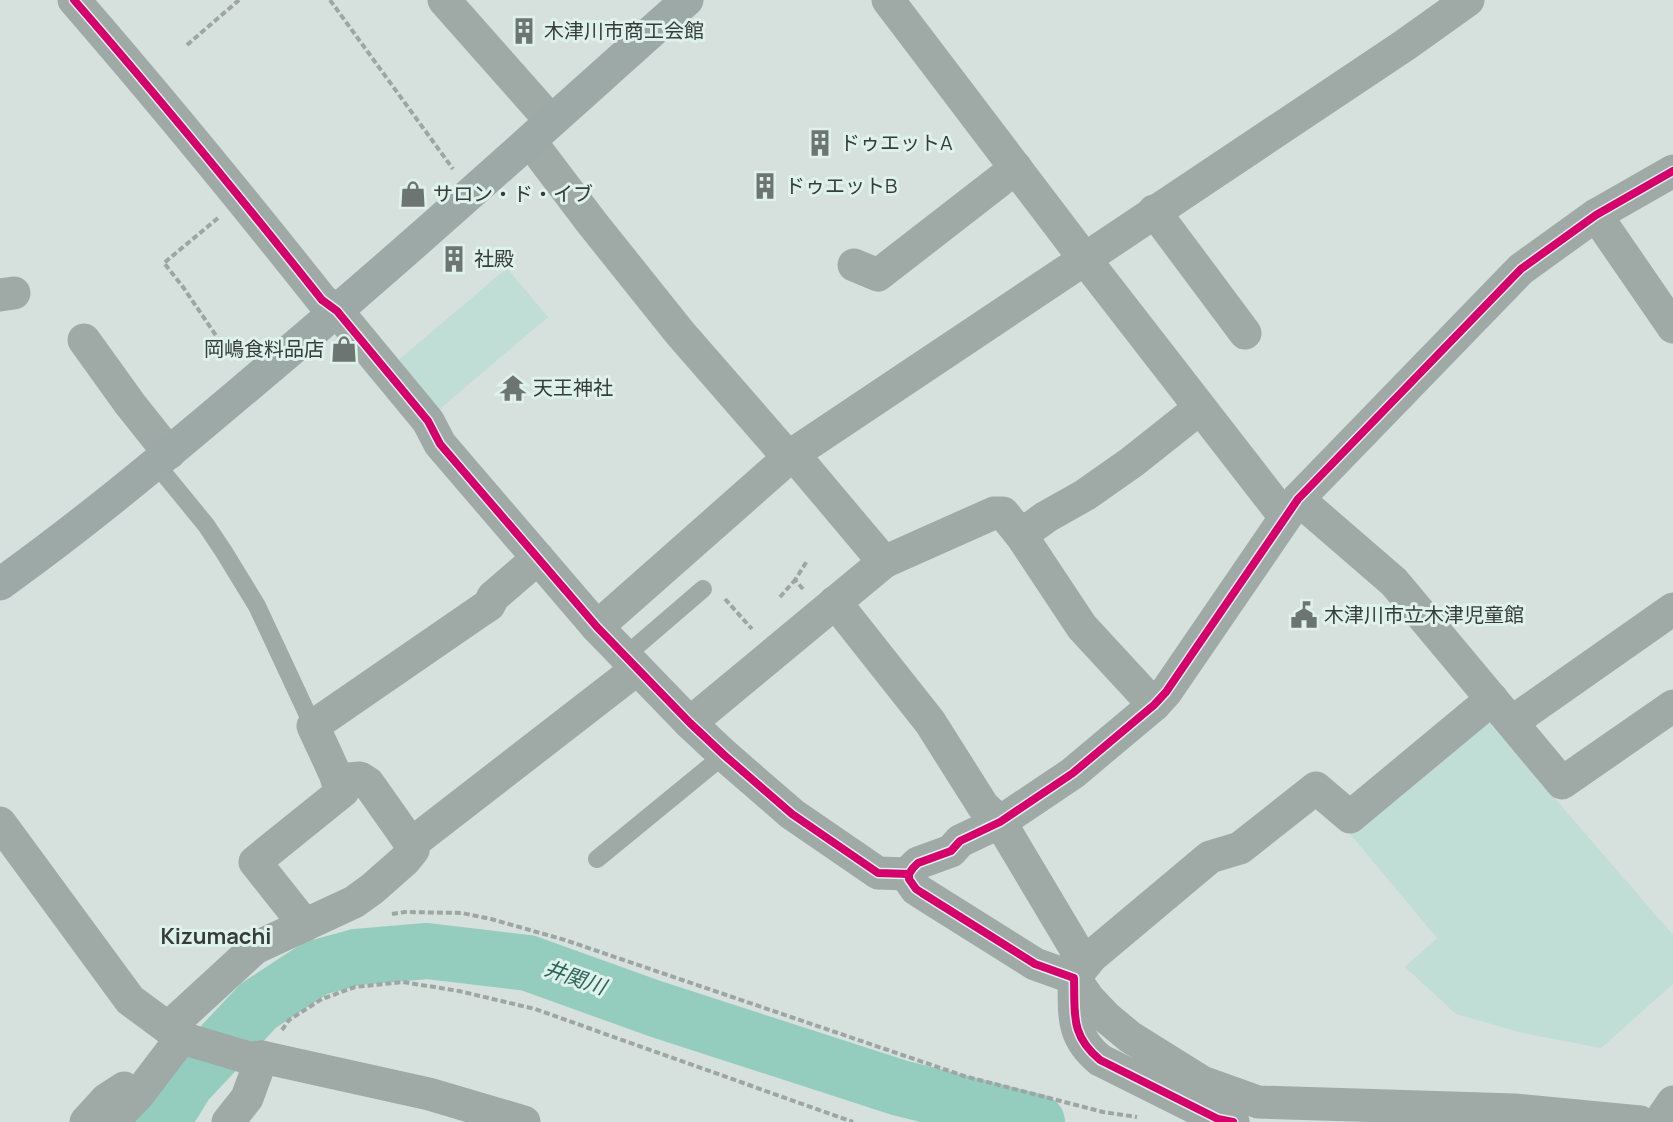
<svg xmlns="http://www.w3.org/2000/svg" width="1673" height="1122" viewBox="0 0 1673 1122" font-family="Manrope,'Noto Sans JP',sans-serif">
  <rect width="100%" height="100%" fill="#d6e0dd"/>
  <g fill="#c0ded5">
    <path d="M507 268 548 317 435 413 395 363Z"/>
    <path d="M1485 718 1673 935V984L1601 1048 1523 1033 1456 1014 1405 967 1437 938 1350 834Z"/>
  </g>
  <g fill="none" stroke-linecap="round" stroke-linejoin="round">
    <path stroke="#94cdbe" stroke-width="56" d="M162 1122 186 1083 258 1006 299 979 316 968 356 957 427 951 528 963 656 1009 900 1088 1037 1122"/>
    <g stroke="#9ea6a3" stroke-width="4" stroke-dasharray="6 3" stroke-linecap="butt">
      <path d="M330 0 453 169"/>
      <path d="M187 45 239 0"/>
      <path d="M218 218 164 263 183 287 232 359"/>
      <path d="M803 589 795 580 807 561"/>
      <path d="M780 597 795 580"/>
      <path d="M725 599 752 629"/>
      <path d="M392 914 405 912 462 913 491 919 565 940 964 1076 1103 1112 1137 1117"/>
      <path d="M282 1030 289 1020 322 999 355 987 403 982 459 991 535 1009 853 1122"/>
    </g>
    <g stroke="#9fa9a6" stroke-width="18">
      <path d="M156 464 206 525 224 552 257 606 313 726"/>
      <path d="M625 656 703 589"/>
      <path d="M597 859 724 755"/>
    </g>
    <g stroke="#9fa9a6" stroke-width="33">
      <path d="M74 0C159 98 241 198 322 300L337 311 428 421 440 444 597 627 690 723 724 755 792 814 878 873 909 874"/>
      <path d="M444 0 551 121"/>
      <path d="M888 0 1084 258 1285 517"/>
      <path d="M530 141 592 223 680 333 781 449 793 454 884 562 994 513H1003L1021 535 1082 627 1154 705"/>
      <path d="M1154 211 1245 333"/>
      <path d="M1596 215 1673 327"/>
      <path d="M854 265 878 275 1016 168"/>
      <path d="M0 295 14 293"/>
      <path d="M84 340 130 404 169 453"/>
      <path d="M1298 499 1394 582 1562 783 1673 706"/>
      <path d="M1021 535 1046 517 1085 495 1132 462 1200 408"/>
      <path d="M835 602 930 722 983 806 1000 822 1077 951 1074 978 1089 999 1107 1018 1130 1037 1202 1082 1258 1102 1515 1110 1640 1122"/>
      <path d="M597 627 793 454 1405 45 1468 0"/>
      <path d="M1512 722 1673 609"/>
      <path d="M690 723 884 562"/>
      <path d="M337 780 360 778 368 783 411 844"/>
      <path d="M0 823 130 1000 168 1028 180 1040 192 1041 249 1058 262 1057 429 1094 524 1122"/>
      <path d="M305 925 255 862 343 791 313 726 480 611 489 605 493 597 538 558"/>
      <path d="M1074 978 1092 956 1210 857 1240 848 1316 788 1350 817 1492 699"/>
      <path d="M168 1028 255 948 354 902 372 889 405 860 413 850 411 844 637 669"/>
      <path d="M1660 1121 1673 1102"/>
      <path d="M86 1122 107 1099 124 1088"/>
      <path d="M112 1122 138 1095 180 1040"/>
      <path d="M228 1122 247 1098 262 1057"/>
      <path d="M1233 1122 1218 1119 1100 1060C1070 1035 1075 1014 1074 978L1035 964 922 893 916 889 909 879V874L913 868 918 863 951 851 960 841 1000 822 1073 773 1154 705 1166 692 1298 499 1521 269 1596 215 1673 171"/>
    </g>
    <path stroke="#9ca9a6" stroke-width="33" d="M0 584C84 524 163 458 241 392 393 265 539 132 687 0"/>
    <defs>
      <g id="cycleway">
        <path d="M74 0C159 98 241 198 322 300L337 311 428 421 440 444 597 627 690 723 724 755 792 814 878 873 909 874"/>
        <path d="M1233 1122 1218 1119 1100 1060C1070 1035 1075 1014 1074 978L1035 964 922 893 916 889 909 879V874L913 868 918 863 951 851 960 841 1000 822 1073 773 1154 705 1166 692 1298 499 1521 269 1596 215 1673 171"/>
      </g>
    </defs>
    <use href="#cycleway" stroke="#dff1eb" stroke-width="11"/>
    <use href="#cycleway" stroke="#d6006c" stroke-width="8"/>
  </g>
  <defs>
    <symbol id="building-bare" viewBox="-9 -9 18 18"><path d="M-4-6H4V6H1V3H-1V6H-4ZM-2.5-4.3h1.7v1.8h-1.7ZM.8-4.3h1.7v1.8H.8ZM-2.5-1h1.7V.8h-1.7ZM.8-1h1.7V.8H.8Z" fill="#6d7573" stroke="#dff1eb" stroke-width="2.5" paint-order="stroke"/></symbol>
    <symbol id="shop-bare" viewBox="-9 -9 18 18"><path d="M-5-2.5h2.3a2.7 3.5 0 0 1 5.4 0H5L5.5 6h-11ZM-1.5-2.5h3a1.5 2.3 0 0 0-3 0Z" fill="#6d7573" stroke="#dff1eb" stroke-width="2.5" paint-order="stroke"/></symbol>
    <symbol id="temple-bare" viewBox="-9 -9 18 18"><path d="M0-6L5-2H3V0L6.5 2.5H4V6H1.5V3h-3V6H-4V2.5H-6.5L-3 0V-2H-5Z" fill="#6d7573" stroke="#dff1eb" stroke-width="2.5" paint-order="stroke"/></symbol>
    <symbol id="civic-bare" viewBox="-9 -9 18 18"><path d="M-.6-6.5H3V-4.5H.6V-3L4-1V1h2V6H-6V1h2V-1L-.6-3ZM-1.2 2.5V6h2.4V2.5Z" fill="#6d7573" stroke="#dff1eb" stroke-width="2.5" paint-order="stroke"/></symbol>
  </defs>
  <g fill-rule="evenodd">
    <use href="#building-bare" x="505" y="12" width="38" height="38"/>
    <use href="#building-bare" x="801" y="124" width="38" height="38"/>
    <use href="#building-bare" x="746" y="167" width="38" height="38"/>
    <use href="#shop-bare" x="394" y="175" width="38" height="38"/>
    <use href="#building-bare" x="435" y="240" width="38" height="38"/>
    <use href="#shop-bare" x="325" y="330" width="38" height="38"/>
    <use href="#temple-bare" x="494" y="369" width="38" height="38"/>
    <use href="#civic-bare" x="1285" y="596" width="38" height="38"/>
  </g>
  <g text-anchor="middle" stroke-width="6" stroke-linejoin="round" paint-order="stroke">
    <g font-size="20" fill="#353c3a" stroke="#dff1eb" text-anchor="start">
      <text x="544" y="38">木津川市商工会館</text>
      <text x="840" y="150">ドゥエットA</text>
      <text x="785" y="193">ドゥエットB</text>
      <text x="433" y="201">サロン・ド・イブ</text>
      <text x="474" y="266">社殿</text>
      <text x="324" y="356" text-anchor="end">岡嶋食料品店</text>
      <text x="533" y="395">天王神社</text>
      <text x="1324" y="622">木津川市立木津児童館</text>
    </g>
    <g font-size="21" font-style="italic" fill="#276455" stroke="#dff1eb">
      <text transform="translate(575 978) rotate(19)" y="7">井関川</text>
    </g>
    <g font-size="22" font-weight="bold" fill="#353c3a" stroke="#dff1eb">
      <text x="216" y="944">Kizumachi</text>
    </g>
  </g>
</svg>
